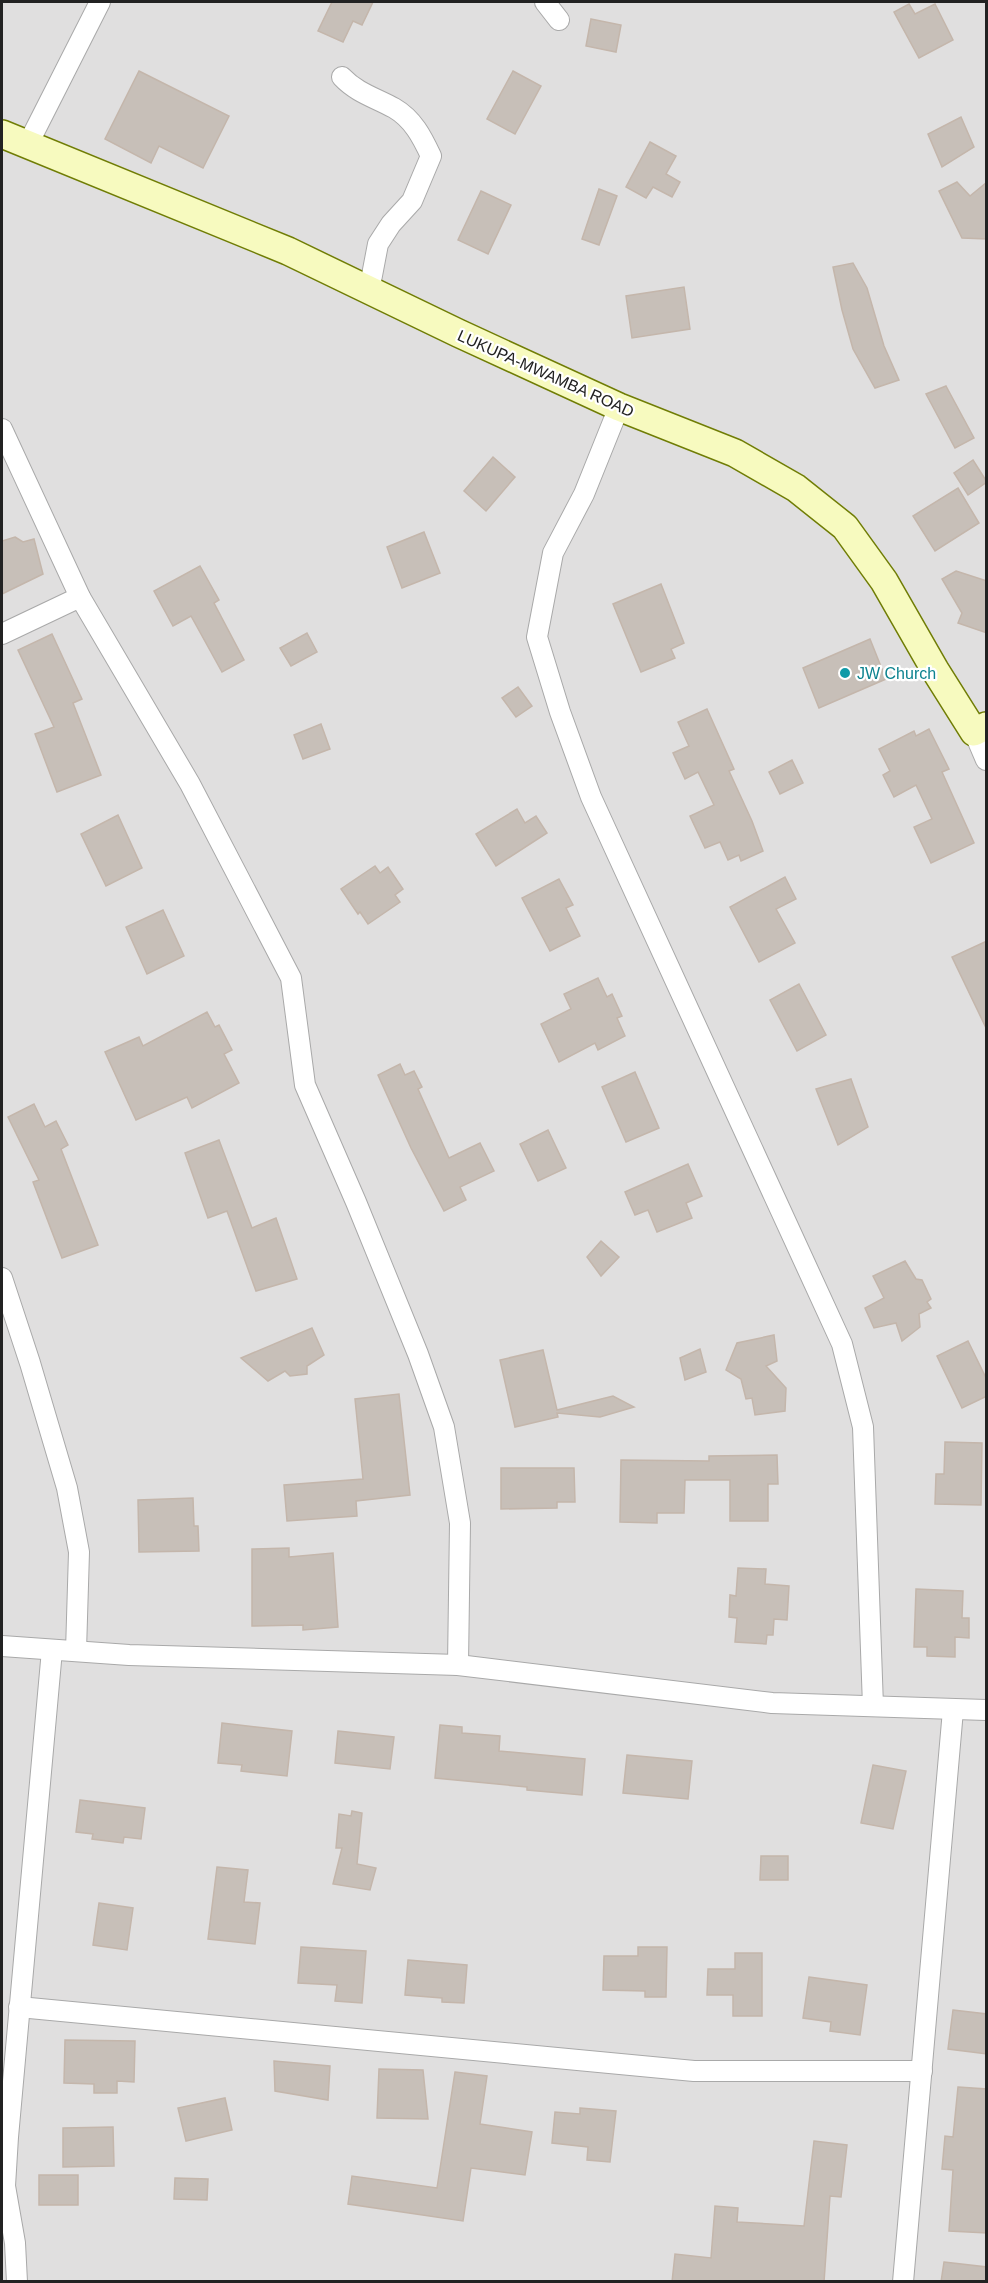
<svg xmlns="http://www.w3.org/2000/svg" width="988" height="2283" viewBox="0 0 988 2283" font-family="Arial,sans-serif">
  <rect width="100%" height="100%" fill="#f2efe9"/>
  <rect fill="#e0dfdf" x="2" y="2" width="984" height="2279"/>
  <g fill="#c7bfb8" stroke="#c4b6ab" stroke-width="1.5">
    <path d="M332 2H373L362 25 353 21 343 42 318 31Z"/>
    <path d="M909 4 915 14 935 4 953 40 919 58 894 12Z"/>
    <path d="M591 19 621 25 616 52 586 46Z"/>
    <path d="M139 71 229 116 203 168 159 146 151 163 105 139Z"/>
    <path d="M513 71 541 86 515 134 487 119Z"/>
    <path d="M961 117 974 147 942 167 928 134Z"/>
    <path d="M650 142 676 156 666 174 680 182 672 197 653 187 646 198 626 187Z"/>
    <path d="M957 182 970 196 987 182V239L962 238 939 191Z"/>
    <path d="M599 189 617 196 599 245 582 239Z"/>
    <path d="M481 191 511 205 488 254 458 240Z"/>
    <path d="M853 263 867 288 884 346 899 380 875 388 853 349 842 310 833 267Z"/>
    <path d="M684 287 690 329 632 338 626 296Z"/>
    <path d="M946 386 974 438 955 448 926 394Z"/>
    <path d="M493 457 515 477 486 511 464 491Z"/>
    <path d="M973 460 987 482 968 495 954 473Z"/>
    <path d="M958 488 979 523 935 551 913 516Z"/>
    <path d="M424 532 440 573 402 588 387 547Z"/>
    <path d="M15 537 23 542 34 539 43 574 2 594V541Z"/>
    <path d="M200 566 219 600 214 603 244 660 222 672 191 616 173 626 154 591Z"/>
    <path d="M956 571 987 581V633L958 623 962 613 942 579Z"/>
    <path d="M661 584 684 643 671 649 675 658 641 672 613 604Z"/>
    <path d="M307 633 317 652 291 666 280 648Z"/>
    <path d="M52 634 82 699 73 703 101 775 57 792 35 734 54 727 18 650Z"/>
    <path d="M870 639 886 679 819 708 803 668Z"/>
    <path d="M518 687 532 706 516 717 502 698Z"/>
    <path d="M707 709 734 769 729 771 752 821 763 851 741 861 739 855 728 860 720 842 705 848 690 816 714 805 698 772 685 779 673 753 689 746 678 722Z"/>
    <path d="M321 724 330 749 303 759 294 735Z"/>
    <path d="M929 729 949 769 942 772 974 843 931 863 914 827 932 819 916 785 894 797 883 775 890 771 879 749 914 731 916 736Z"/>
    <path d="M792 760 803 783 780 794 769 772Z"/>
    <path d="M517 809 525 823 536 816 547 833 496 866 476 834Z"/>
    <path d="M118 815 142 868 106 886 81 834Z"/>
    <path d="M375 866 380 873 388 867 403 889 395 895 400 902 368 924 360 912 358 914 341 889Z"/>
    <path d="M785 877 796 899 776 909 795 943 759 962 730 907Z"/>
    <path d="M559 879 573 905 566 908 580 936 550 951 522 898Z"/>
    <path d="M163 910 184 956 147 974 126 927Z"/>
    <path d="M987 941V1030L952 957Z"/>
    <path d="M598 978 607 997 612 994 622 1016 617 1018 625 1036 598 1050 595 1043 559 1062 541 1024 571 1009 564 994Z"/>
    <path d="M799 984 826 1035 797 1051 770 1000Z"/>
    <path d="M207 1012 215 1027 219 1025 232 1050 224 1054 239 1083 192 1108 187 1097 136 1120 105 1052 139 1037 143 1046Z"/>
    <path d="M400 1064 405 1075 414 1071 422 1087 418 1089 449 1158 480 1143 494 1171 460 1187 466 1200 444 1211 411 1148 378 1075Z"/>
    <path d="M635 1072 659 1128 626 1142 602 1087Z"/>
    <path d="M851 1079 868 1127 838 1145 816 1089Z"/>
    <path d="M34 1104 45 1127 56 1121 68 1145 61 1149 98 1245 62 1258 33 1182 39 1180 8 1117Z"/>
    <path d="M548 1130 566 1168 538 1181 520 1144Z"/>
    <path d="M219 1140 252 1228 276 1218 297 1279 256 1291 227 1211 208 1218 185 1153Z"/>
    <path d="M688 1164 702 1196 686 1203 692 1218 657 1232 648 1210 635 1215 625 1192Z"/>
    <path d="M601 1241 619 1257 601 1276 587 1257Z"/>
    <path d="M905 1261 916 1279 922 1280 931 1299 927 1302 931 1308 919 1314 920 1327 902 1341 896 1323 874 1328 865 1308 884 1298 873 1276Z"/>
    <path d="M312 1328 324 1355 307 1366V1374L290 1376 285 1371 268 1381 241 1358Z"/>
    <path d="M774 1335 777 1361 766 1366 786 1388 785 1411 755 1415 752 1398 746 1399 741 1379 726 1370 737 1343Z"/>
    <path d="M968 1341 987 1380V1396L962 1408 937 1356Z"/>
    <path d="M700 1349 706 1372 685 1380 680 1358Z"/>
    <path d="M543 1350 557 1410 613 1396 634 1407 600 1417 557 1413 558 1417 515 1427 500 1360Z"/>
    <path d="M399 1394 410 1495 356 1501 357 1516 287 1521 284 1485 363 1479 355 1399Z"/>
    <path d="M945 1442 982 1443 981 1505 935 1504 936 1474H944Z"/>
    <path d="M777 1455 778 1484H768V1521H730V1480H685L684 1513H657V1523L620 1522 621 1460 709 1461V1456Z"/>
    <path d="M501 1468H574L575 1502H557V1508L501 1509Z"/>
    <path d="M193 1498 194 1526H198L199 1551 139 1552 138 1500Z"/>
    <path d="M289 1548V1557L333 1553 338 1627 303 1630V1625L252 1626V1549Z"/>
    <path d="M738 1568 766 1569 765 1584 789 1586 787 1620 774 1619 773 1635H767L766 1644 735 1642 737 1618 729 1617 730 1595 736 1596Z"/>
    <path d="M916 1589 963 1591 962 1618H969V1638L955 1637V1657L927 1656V1647H914Z"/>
    <path d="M222 1723 292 1731 287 1776 241 1771 242 1765 218 1763Z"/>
    <path d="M440 1725 462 1727V1733L500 1736 499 1751 585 1759 582 1795 527 1790V1787L435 1778Z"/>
    <path d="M338 1731 394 1737 390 1769 335 1763Z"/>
    <path d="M627 1755 692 1761 688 1799 623 1793Z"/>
    <path d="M873 1765 906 1771 893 1829 861 1823Z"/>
    <path d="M80 1800 145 1808 141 1839 124 1837 123 1843 92 1839 93 1834 76 1832Z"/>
    <path d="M352 1811 362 1813 357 1864 376 1868 370 1890 333 1884 342 1848H336L339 1814 351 1816Z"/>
    <path d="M761 1856H788V1880H760Z"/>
    <path d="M217 1867 248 1870 244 1902 260 1903 255 1944 208 1939Z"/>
    <path d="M99 1903 133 1908 127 1950 93 1945Z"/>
    <path d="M301 1947 366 1951 362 2003 335 2001 337 1985 298 1983Z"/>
    <path d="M638 1947H667L666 1997H645V1991L603 1990 604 1956H638Z"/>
    <path d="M735 1953H762V2016H733V1995H707L708 1969H735Z"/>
    <path d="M408 1960 467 1965 464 2003 442 2002V1998L405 1995Z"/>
    <path d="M809 1977 867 1985 860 2035 830 2031 831 2022 803 2018Z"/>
    <path d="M953 2010 987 2014V2054L948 2049Z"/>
    <path d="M65 2040 135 2041 134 2082 117 2081V2093H94V2084L64 2083Z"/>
    <path d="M274 2061 330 2066 328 2100 275 2091Z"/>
    <path d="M379 2069 423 2070 428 2119 377 2118Z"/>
    <path d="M455 2072 487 2076 480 2124 532 2132 525 2175 471 2168 463 2221 348 2204 352 2176 437 2188Z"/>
    <path d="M958 2087 987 2089V2233L949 2231 953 2170 942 2169 945 2136 953 2137Z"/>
    <path d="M225 2098 232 2130 186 2141 178 2108Z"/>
    <path d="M580 2108 616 2111 610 2162 587 2160 588 2147 552 2143 555 2112 580 2114Z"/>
    <path d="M113 2127 114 2166 63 2167V2128Z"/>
    <path d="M814 2141 847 2145 841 2197 830 2196 824 2282H672L675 2254 711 2258 715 2206 738 2208 737 2222 804 2226Z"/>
    <rect x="39" y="2175" width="39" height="30"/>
    <path d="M175 2178 208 2179 207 2200 174 2199Z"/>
    <path d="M944 2262 987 2267V2282H941Z"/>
  </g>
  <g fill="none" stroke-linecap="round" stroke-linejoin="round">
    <defs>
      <g id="street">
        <path d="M545 2 559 20"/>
        <path d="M342 77C357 93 376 98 394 108 413 119 422 137 431 156L412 201 391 224 378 244 369 291"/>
        <path d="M28 144 100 2"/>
        <path d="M619 407 584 494 553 553 537 637 560 712 591 797 842 1344 863 1427 873 1706"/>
        <path d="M2 429 80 597 190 784 291 978 305 1085 356 1202 418 1354 444 1427 460 1523 458 1665"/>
        <path d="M2 634 80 597"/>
        <path d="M974 732 986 760"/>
        <path d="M2 1278 30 1363 67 1488 79 1552 76 1651"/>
        <path d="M2 1646 129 1655 458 1665 772 1703 986 1710"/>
        <path d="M19 2007 694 2071H922"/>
        <path d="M17 2282 15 2243 5 2186 8 2137 52 1650"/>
        <path d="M903 2282 953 1710"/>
      </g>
      <path id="secondary" d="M2 134 288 251 458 333 619 407 735 453 796 488 845 527 884 581 935 670 974 732 986 726"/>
    </defs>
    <use href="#street" stroke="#a9a9a9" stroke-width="22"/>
    <use href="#secondary" stroke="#707d05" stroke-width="30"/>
    <use href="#street" stroke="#fff" stroke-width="20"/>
    <use href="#secondary" stroke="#f7fabf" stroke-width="27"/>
  </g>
  <circle fill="#0f9aa8" stroke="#fff" stroke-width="2" cx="845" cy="673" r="6"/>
  <g text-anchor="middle" stroke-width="4.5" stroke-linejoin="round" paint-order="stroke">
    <g font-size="16" fill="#222" stroke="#fff">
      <text transform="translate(546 373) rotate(24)" y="6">LUKUPA-MWAMBA ROAD</text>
    </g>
    <g font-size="16" fill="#0d838f" stroke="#fff" text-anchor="start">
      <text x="857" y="679">JW Church</text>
    </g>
  </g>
  <rect width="988" height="2283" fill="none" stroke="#222222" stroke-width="6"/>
</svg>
